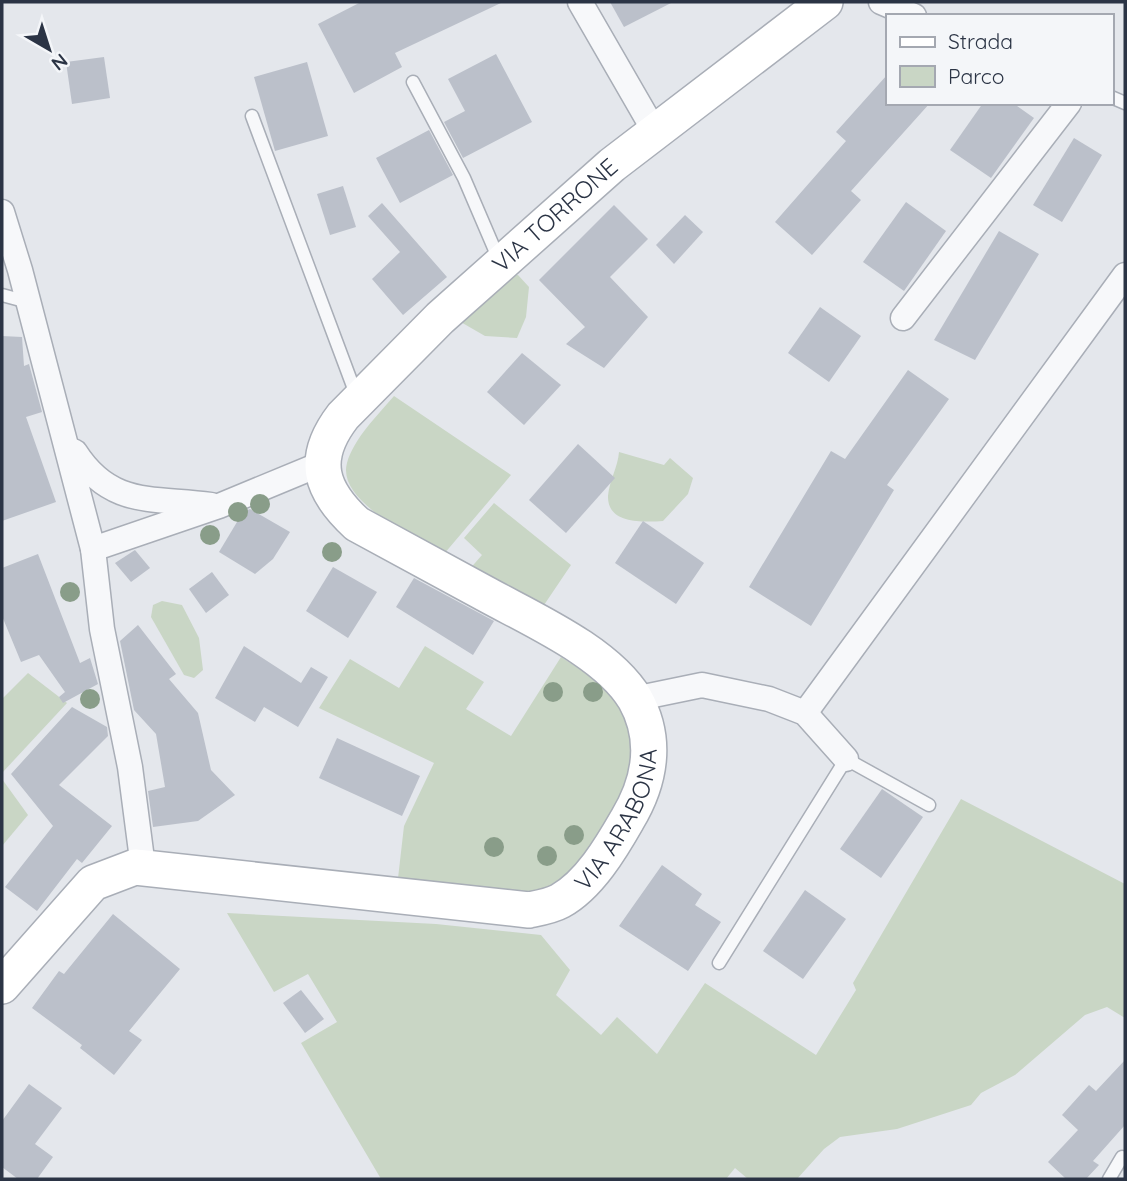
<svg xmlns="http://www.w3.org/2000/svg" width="1127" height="1181" viewBox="0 0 1127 1181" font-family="Quicksand,sans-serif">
  <rect width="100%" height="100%" fill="#e4e7ec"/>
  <g fill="#c9d6c5">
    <path d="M511 275H518L529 287 526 317 517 338 485 336 459 321Z"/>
    <path d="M394 396 511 475 444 554C417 538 336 502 347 463 354 438 378 415 394 396Z"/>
    <path d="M619 452 664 465 670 458 693 478 688 494 663 521C645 522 607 525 608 496 609 481 618 467 619 452Z"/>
    <path d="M494 503 571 565 542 608 468 571 482 555 464 538Z"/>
    <path d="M162 601 182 605 199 638 203 670 194 678 184 675 151 617 153 605Z"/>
    <path d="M425 646 484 682 466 709 511 736 561 657 595 679 630 711 638 777 572 877 540 898 397 887 404 826 434 763 319 708 350 659 399 688Z"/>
    <path d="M28 673 67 703 2 773V699Z"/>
    <path d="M2 779 28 815 2 846Z"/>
    <path d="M961 799 1125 884V1018L1107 1007 1085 1015 1015 1075 981 1093 971 1105 897 1129 840 1137 824 1149 797 1179H748L735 1168 726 1179H381L301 1043 337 1022 308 974 274 992 227 913 436 924 541 935 570 970 556 995 601 1035 617 1017 657 1054 705 983 816 1055 856 990 853 983Z"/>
  </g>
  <g fill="#bbc0ca">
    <path d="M361 2H503L395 53 402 67 354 93 318 24Z"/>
    <path d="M610 2H673L624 27Z"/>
    <path d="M496 54 532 122 463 158 444 122 465 111 448 79Z"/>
    <path d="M104 57 110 98 72 104 66 62Z"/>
    <path d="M307 62 328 136 275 151 254 77Z"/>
    <path d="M887 75V103H930L851 191 861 200 812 255 775 222 846 141 836 132Z"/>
    <path d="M983 103H1013L1034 118 991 178 950 150Z"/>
    <path d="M429 130 453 175 400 203 376 158Z"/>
    <path d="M1074 138 1102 155 1062 222 1033 205Z"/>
    <path d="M343 186 356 227 330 235 317 194Z"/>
    <path d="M906 202 946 231 904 291 863 262Z"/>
    <path d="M382 203 447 277 403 315 372 279 400 252 368 216Z"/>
    <path d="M614 205 648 239 610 277 648 317 604 368 566 344 585 327 539 280Z"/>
    <path d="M685 215 703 232 674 264 656 245Z"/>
    <path d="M999 231 1039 254 975 360 934 340Z"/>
    <path d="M820 307 861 336 829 382 788 353Z"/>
    <path d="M2 336 22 337 24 366 29 364 42 412 26 417 56 502 2 521Z"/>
    <path d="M522 353 561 385 524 425 487 392Z"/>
    <path d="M908 370 949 399 887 485 894 490 811 626 749 587 831 451 845 459Z"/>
    <path d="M578 444 615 478 566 533 529 500Z"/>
    <path d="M250 509 290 532 273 559 255 574 219 552 243 512Z"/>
    <path d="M643 521 704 563 676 604 615 563Z"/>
    <path d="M135 550 150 568 131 582 115 563Z"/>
    <path d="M38 554 80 663 90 658 98 684 63 703 59 697 65 692 39 655 21 662 2 616V568Z"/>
    <path d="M333 567 377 592 348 638 306 611Z"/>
    <path d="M212 572 229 595 206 613 189 589Z"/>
    <path d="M414 578 494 621 473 655 396 607Z"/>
    <path d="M138 625 176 674 169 679 198 713 211 770 235 795 198 821 153 827 148 791 165 787 156 734 134 710 120 641Z"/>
    <path d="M244 646 301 683 311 667 328 677 298 727 264 707 255 722 215 698Z"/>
    <path d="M72 707 107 727 108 736 59 785 112 826 82 863 77 859 37 911 5 887 53 826 11 774Z"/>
    <path d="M337 738 420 776 402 816 319 778Z"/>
    <path d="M882 789 923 817 881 878 840 849Z"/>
    <path d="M662 865 702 894 695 905 721 922 688 971 619 926Z"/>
    <path d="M805 890 846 919 803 979 763 951Z"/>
    <path d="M113 914 180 969 129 1031 142 1040 114 1075 80 1048 82 1045 32 1008 59 971 64 974Z"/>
    <path d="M301 990 324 1019 305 1033 283 1003Z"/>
    <path d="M1125 1060V1125L1093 1161 1099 1165 1086 1179H1066L1048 1162 1078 1130 1062 1115 1089 1085 1096 1091Z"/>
    <path d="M29 1084 62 1108 35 1144 53 1157 37 1179H18L2 1167V1121Z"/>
  </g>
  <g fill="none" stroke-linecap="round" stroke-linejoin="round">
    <defs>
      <g id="service">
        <path d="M413 82 464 178 500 262"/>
        <path d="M1111 97 1125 103"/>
        <path d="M252 116 357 397"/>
        <path d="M2 295 28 302"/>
        <path d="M719 963 846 759 929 805"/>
        <path d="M1109 1179 1122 1157"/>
      </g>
      <g id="minor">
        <path d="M580 2 655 132"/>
        <path d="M881 2 914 16"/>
        <path d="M2 212 20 270 93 549 102 629 130 767 143 867"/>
        <path d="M903 318 1069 103"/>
        <path d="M70 450 75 452C111 508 153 497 211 505"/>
        <path d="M93 549 219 506 323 463"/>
        <path d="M634 699 702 685 769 699 805 713 846 759"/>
        <path d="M805 713 1125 275"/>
      </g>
      <g id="secondary">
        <path id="s1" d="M2 986 93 883 135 867 529 910C539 908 551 906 560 901 589 885 611 848 627 820 650 782 658 740 635 699 607 652 531 619 484 593 442 570 400 547 357 524 320 490 310 459 343 416L440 318 612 165 825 2"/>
      </g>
    </defs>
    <use href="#service" stroke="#a9aeb7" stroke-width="15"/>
    <use href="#minor" stroke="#a9aeb7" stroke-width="27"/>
    <use href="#secondary" stroke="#a9aeb7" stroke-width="38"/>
    <use href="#service" stroke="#f7f8fa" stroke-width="12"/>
    <use href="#minor" stroke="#f7f8fa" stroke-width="24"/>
    <use href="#secondary" stroke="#fff" stroke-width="35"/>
  </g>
  <g fill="#899d89">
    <circle cx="260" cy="504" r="10"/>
    <circle cx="238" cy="512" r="10"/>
    <circle cx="210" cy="535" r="10"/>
    <circle cx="332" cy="552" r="10"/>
    <circle cx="70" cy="592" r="10"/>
    <circle cx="553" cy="692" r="10"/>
    <circle cx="593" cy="692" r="10"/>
    <circle cx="90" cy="699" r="10"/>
    <circle cx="574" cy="835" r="10"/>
    <circle cx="494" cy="847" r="10"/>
    <circle cx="547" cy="856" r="10"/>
  </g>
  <g text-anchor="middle" stroke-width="5" stroke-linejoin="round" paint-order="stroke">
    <g font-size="24" fill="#2b3445" stroke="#f4f6f9">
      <text dy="8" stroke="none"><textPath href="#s1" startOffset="1592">VIA TORRONE</textPath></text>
      <text dy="8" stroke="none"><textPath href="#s1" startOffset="714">VIA ARABONA</textPath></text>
    </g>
  </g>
  <rect width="1127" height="1181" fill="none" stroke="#2b3445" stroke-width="7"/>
  <rect x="886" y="14" width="228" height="91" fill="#f4f6f9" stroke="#a4a8b1" stroke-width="2"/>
  <rect x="900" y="37" width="35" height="10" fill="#ffffff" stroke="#a4a8b1" stroke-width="2"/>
  <text x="948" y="49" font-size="21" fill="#2b3445">Strada</text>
  <rect x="900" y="66" width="35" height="21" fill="#c9d6c5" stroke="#a4a8b1" stroke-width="2"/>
  <text x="948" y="84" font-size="21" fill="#2b3445">Parco</text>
  <g transform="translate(49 49) rotate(141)" stroke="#f4f6f9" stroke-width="5" paint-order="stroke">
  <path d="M0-5L12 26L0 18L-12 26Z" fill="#2b3445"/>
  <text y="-10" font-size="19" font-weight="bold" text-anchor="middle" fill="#2b3445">N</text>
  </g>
</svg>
